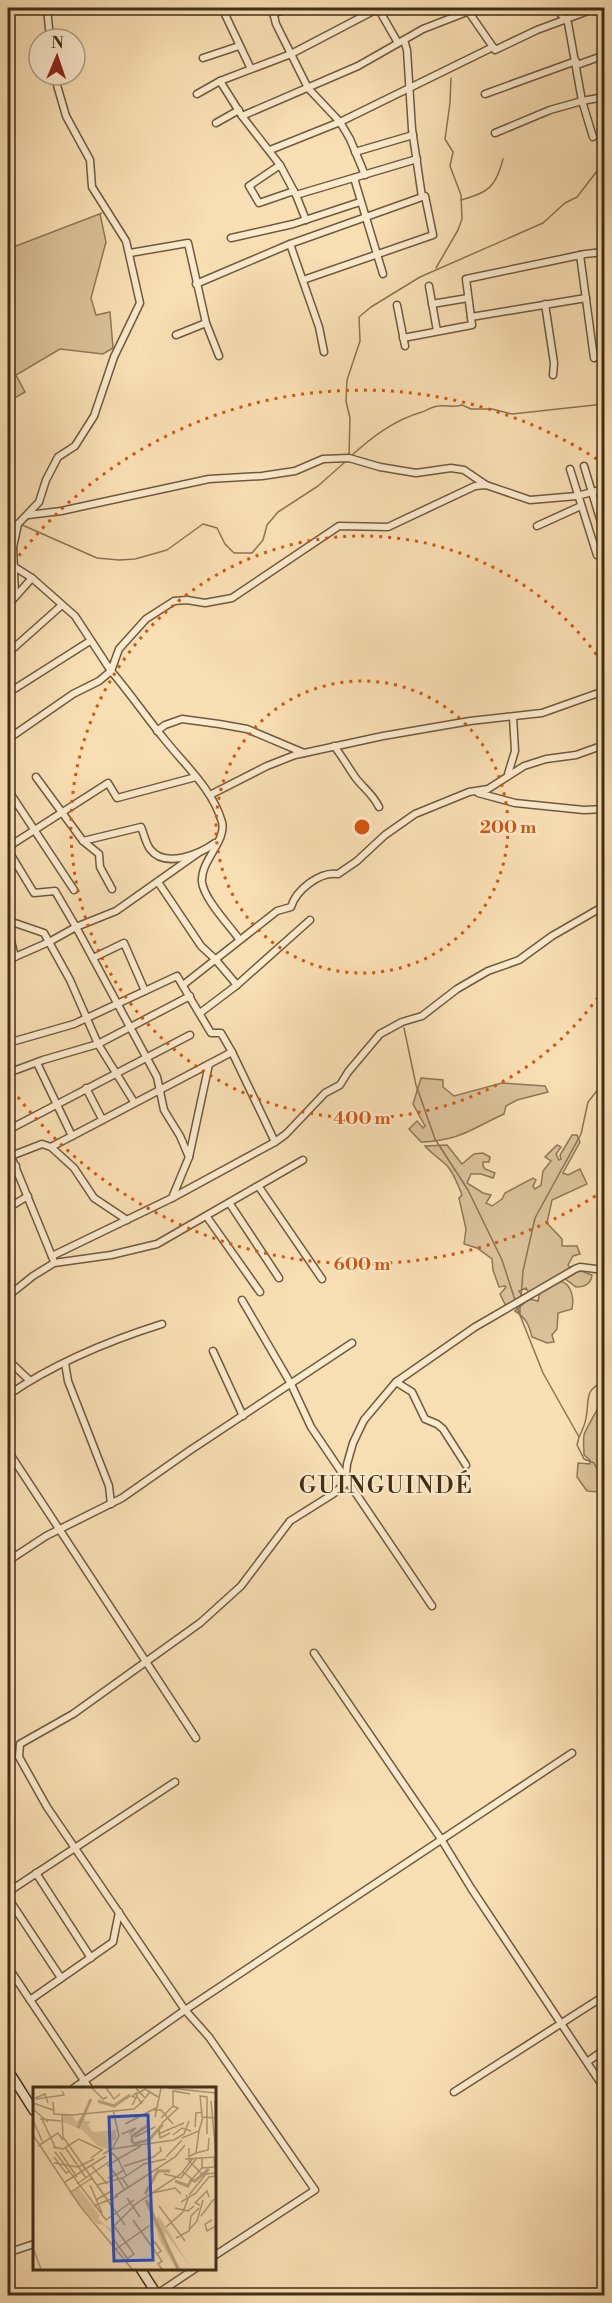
<svg xmlns="http://www.w3.org/2000/svg" width="612" height="2303" viewBox="0 0 612 2303" font-family="'Libre Bodoni',serif">
  <rect width="100%" height="100%" fill="#f9dfb4"/>
  <filter id="stains"><feTurbulence type="fractalNoise" baseFrequency=".00333" numOctaves="4"/><feColorMatrix values="0 0 0 0 .2 0 0 0 0 .09 0 0 0 0 .02 0 0 0 .5 -.17"/></filter>
  <radialGradient id="worn" r=".72"><stop offset=".6" stop-color="#630" stop-opacity="0"/><stop offset="1" stop-color="#630" stop-opacity=".3"/></radialGradient>
  <g fill="#dac199" stroke="#8e7857" stroke-width="1.5">
    <path d="M102 213 100 214 106 242 91 298 96 315 110 312 113 348 103 354 60 349 16 375 25 392 8 402V249Z"/>
    <path d="M421 1078 443 1080V1087L454 1096 502 1083 545 1086 548 1092 517 1100 506 1106 504 1114C471 1129 459 1141 421 1142L409 1129 417 1121 423 1128 425 1126 413 1104Z"/>
    <path d="M572 1135H577L580 1142 563 1173 568 1175 580 1169 587 1184 552 1200 547 1223 562 1239V1246H577L580 1254 573 1256 568 1265 571 1268 529 1293 526 1288 519 1291 523 1297 506 1306 500 1294 506 1287 505 1286 499 1287 493 1270 492 1259 477 1248 464 1244 466 1229 459 1198 462 1195C458 1185 452 1168 443 1162 436 1156 431 1153 425 1146L447 1145 462 1164 474 1154 483 1153 490 1157 489 1162H483V1166L485 1169 495 1173 493 1178 481 1174H471L467 1183 483 1193 491 1195 486 1203 492 1206 502 1199 505 1193 533 1178 536 1180 533 1186 535 1189 541 1185 543 1171 551 1161 545 1157 557 1145 561 1147 556 1154 559 1160 561 1159 560 1155Z"/>
    <path d="M581 1271 592 1275C591 1284 584 1287 576 1287L564 1278 575 1272Z"/>
    <path d="M559 1281C572 1283 574 1298 572 1309L558 1313 557 1329 552 1335 554 1342 547 1343 532 1337C529 1325 526 1318 515 1311L529 1299 538 1301 540 1292Z"/>
    <path d="M600 1406 604 1409V1471L599 1492 587 1491 577 1477 578 1463 590 1464V1460L584 1455C584 1448 583 1441 584 1435 585 1431 597 1409 600 1406Z"/>
  </g>
  <g fill="none" stroke-linecap="round" stroke-linejoin="round">
    <g stroke="#8a7454" stroke-width="1.5">
      <path d="M461 200C488 193 496 187 503 159"/>
      <path d="M436 268 458 230 462 219 461 195 450 166 453 152 445 139 450 103 451 78"/>
      <path d="M349 456 350 418 346 401 347 380 360 341 359 317 371 307 420 277 543 223 565 203 577 197 604 162"/>
      <path d="M351 456C372 437 394 420 422 412 427 410 434 406 439 406 448 405 454 408 462 405L471 409H492L512 414 604 404"/>
      <path d="M20 524 97 558 119 560 135 559 167 550 203 524 217 528 225 544 234 553H252L263 540 267 525 278 512 318 486 345 462"/>
      <path d="M404 1028 416 1085 435 1139 468 1190 502 1260 515 1300"/>
      <path d="M521 1298 523 1271 535 1218 581 1134 588 1102 604 1082"/>
      <path d="M516 1305 543 1373 579 1437 577 1445 584 1459 594 1463 604 1482"/>
      <path d="M520 1313V1303"/>
      <path d="M579 1437C582 1431 585 1425 586 1418 590 1400 583 1390 604 1382"/>
    </g>
    <defs>
      <g id="street">
        <path d="M47 8 50 39"/>
        <path d="M209 8H215"/>
        <path d="M222 8 251 69"/>
        <path d="M272 8 276 24 308 88 340 122 350 139 365 175"/>
        <path d="M378 8 398 43"/>
        <path d="M466 8 495 50 537 30 596 8"/>
        <path d="M273 14 288 8"/>
        <path d="M404 40 407 50 412 129 422 197"/>
        <path d="M203 58 239 46"/>
        <path d="M577 65 602 56 604 58"/>
        <path d="M220 81 242 116 280 165 296 195 306 220"/>
        <path d="M197 94 220 81 291 54 379 8"/>
        <path d="M485 94 576 61"/>
        <path d="M242 116 358 66 423 29 477 8"/>
        <path d="M216 123 239 110"/>
        <path d="M495 133 550 110 582 101 568 23 556 8"/>
        <path d="M593 137 582 101 604 97"/>
        <path d="M270 150 340 122 493 47"/>
        <path d="M355 152 413 135"/>
        <path d="M280 165 249 186 259 203 294 191"/>
        <path d="M354 178 383 274"/>
        <path d="M296 195 417 159"/>
        <path d="M231 238 293 224 360 202"/>
        <path d="M290 244 319 327 324 352"/>
        <path d="M130 253 188 243 206 323 219 356"/>
        <path d="M580 255 594 358"/>
        <path d="M196 284 290 244 425 196 433 235 303 280"/>
        <path d="M429 286 437 331"/>
        <path d="M432 304 468 298"/>
        <path d="M545 304 554 363 553 375"/>
        <path d="M397 305 405 346"/>
        <path d="M471 317 586 298"/>
        <path d="M176 335 206 323"/>
        <path d="M403 338 472 325 466 279 585 254 604 252"/>
        <path d="M584 466 604 532"/>
        <path d="M570 469 597 555"/>
        <path d="M28 515 61 511 209 479 262 476 295 471 323 459 349 458 380 467 416 473 451 468 464 470 486 485"/>
        <path d="M8 526 18 524 39 502 46 480 58 457 75 446 94 416 114 357 140 303 126 241 92 187 90 160 66 116 54 75"/>
        <path d="M537 526 581 506"/>
        <path d="M13 566 32 578 75 616 111 671"/>
        <path d="M15 596 13 547 18 524"/>
        <path d="M8 605 32 578"/>
        <path d="M8 653 62 605"/>
        <path d="M111 671 119 649 146 619 174 601 187 600 205 603 232 598 339 526 388 527 475 486 486 485 530 500 577 496 604 489"/>
        <path d="M8 693 90 641"/>
        <path d="M157 731 165 725 182 719 219 724 247 729 304 753"/>
        <path d="M8 739 73 694 99 681 111 671C130 693 146 717 165 740 185 765 213 790 222 822 227 841 200 861 202 882 204 899 229 925 239 939"/>
        <path d="M334 746C342 756 348 767 355 777 363 788 372 793 379 807"/>
        <path d="M508 774 515 751 513 717"/>
        <path d="M36 777 83 841 99 854 100 867 112 889"/>
        <path d="M8 790 74 890"/>
        <path d="M478 793 515 803 584 810 604 809"/>
        <path d="M210 795 267 766 295 755 383 736 470 721 542 713 604 691"/>
        <path d="M83 841 141 827C144 834 146 844 150 849 165 869 200 854 215 843"/>
        <path d="M8 847 108 783 117 798 196 777"/>
        <path d="M8 850 34 893 55 891 76 927 116 911 198 853"/>
        <path d="M158 882 201 946 215 959 237 985"/>
        <path d="M8 916 12 922 44 933 70 980 98 1044 134 1102"/>
        <path d="M8 929 15 957"/>
        <path d="M93 958 124 943 145 991"/>
        <path d="M8 960 49 942 76 927 157 1077 164 1110 180 1136 189 1157"/>
        <path d="M183 985 277 911 291 907C296 890 320 871 338 874L357 861 385 835 415 814 469 792 488 789 524 766 546 759 576 755 604 745"/>
        <path d="M200 1013 237 985 310 920"/>
        <path d="M8 1043 74 1024 177 976 211 1033H221L232 1052 275 1142"/>
        <path d="M37 1063 72 1136"/>
        <path d="M8 1073 43 1060 98 1044 190 996"/>
        <path d="M86 1088 102 1119"/>
        <path d="M8 1130 190 1035"/>
        <path d="M51 1147 232 1052"/>
        <path d="M8 1149 53 1259"/>
        <path d="M11 1156 42 1144 51 1147 74 1168 94 1198 127 1220"/>
        <path d="M8 1170 16 1166"/>
        <path d="M259 1187 322 1279"/>
        <path d="M172 1198 189 1157 209 1064"/>
        <path d="M230 1204 279 1278"/>
        <path d="M8 1208 28 1196"/>
        <path d="M207 1217 260 1292"/>
        <path d="M52 1256 172 1198 275 1142 286 1134 325 1093 340 1085 348 1072 380 1034 402 1022 422 1016 457 989 488 971 519 960 552 936 604 906"/>
        <path d="M8 1296 33 1276 54 1263 111 1255 157 1244 303 1160"/>
        <path d="M242 1300 291 1384 311 1427 432 1606"/>
        <path d="M213 1351 243 1416"/>
        <path d="M8 1360 29 1380"/>
        <path d="M65 1363 68 1381 109 1486 111 1504"/>
        <path d="M396 1382 412 1392 425 1419 437 1424 443 1429 466 1465"/>
        <path d="M8 1395C55 1363 108 1341 162 1324"/>
        <path d="M8 1451 196 1738"/>
        <path d="M8 1561 46 1536 122 1498 189 1451 352 1343"/>
        <path d="M314 1653 441 1839 471 1888 604 2088"/>
        <path d="M36 1873 91 1958"/>
        <path d="M8 1892 175 1782"/>
        <path d="M8 1898 61 1978"/>
        <path d="M8 1967 89 2088"/>
        <path d="M30 2000 113 1942 119 1912"/>
        <path d="M587 2062 604 2050"/>
        <path d="M74 2088 185 2010 572 1753"/>
        <path d="M454 2092 604 1996"/>
        <path d="M16 2250 34 2244"/>
        <path d="M214 2256 315 2190 209 2037 185 2010 47 1807 19 1757 20 1744 73 1714 200 1623 241 1586 290 1521 333 1494 345 1484 347 1464 353 1443 364 1420 396 1382 475 1327 575 1269 580 1267 604 1270"/>
        <path d="M157 2294 196 2268"/>
      </g>
      <g id="secondary">
        <path d="M8 2070 34 2111"/>
        <path d="M140 2268 158 2296"/>
      </g>
    </defs>
    <use href="#street" stroke="#6f5a3d" stroke-width="9"/>
    <use href="#secondary" stroke="#412e15" stroke-width="11"/>
    <use href="#street" stroke="#fbeace" stroke-width="6"/>
    <use href="#secondary" stroke="#fbeace" stroke-width="8"/>
  </g>
  <g fill="none" stroke="#d7550d" stroke-width="3" stroke-dasharray="3 6">
    <circle cx="362" cy="827" r="146"/>
    <path d="M603 990A291 291 0 1 1 603 664"/>
    <path d="M603 1191A437 437 0 0 1 8 1084M8 570A437 437 0 0 1 603 463"/>
  </g>
  <g text-anchor="middle" stroke-width="4.5" stroke-linejoin="round" paint-order="stroke">
    <g font-size="24" letter-spacing="1.5" fill="#412e15" stroke="#fbeace">
      <text x="386" y="1493">GUINGUINDÉ</text>
    </g>
  </g>
  <g transform="translate(33 2087)">
    <rect width="183" height="183" fill="#f9dfb4"/>
    <path d="M50 28 52 34H58L55 38 60 45 83 43V52L75 57 78 63 65 59 49 43 30 35 29 29H40L43 35ZM46 101 67 129 65 132 78 142 80 148 72 138 64 137 36 106ZM120 116 122 133 126 129 156 178 131 144 135 164 148 182H144L127 154 116 121Z" fill="#dac199"/>
    <path fill="none" stroke="#baa37e" stroke-width="3" d="M65 14 81 19 97 8M45 41 58 12M99 56V49L114 39M100 57 116 53 130 37M142 94 155 99 158 93 162 94 176 82M112 107 125 84H137M113 113 145 182"/>
    <path fill="none" stroke="#af9874" stroke-width="1.5" d="M59 1 70 12 74 10M73 1 81 12 87 7M103 1 112 11 117 5M135 1 183 6M167 8 169 30 183 31M167 9 174 10V47M2 11 12 7 15 16M3 12 31 8 29 4M178 14 183 68M182 14 183 40M20 15 21 27 39 28 101 22 111 13M0 16 20 23M109 17 103 8 112 2 125 10M99 18 103 11 99 9 104 5M140 19V4L157 7M0 22 15 35M121 23H128L140 37M29 27 30 50M122 30 128 1M128 31 140 19 145 21 129 36M7 32 28 34M9 32 23 62M0 33 9 54M92 37 123 21M162 40 163 26 170 25M126 42 127 51 137 46M89 47 103 41 96 47M125 47 151 36M0 48 47 119 99 182M140 48 149 41 158 44M30 50 92 138M102 50 122 40M149 51 166 44 170 30M5 59 25 46 30 53M20 60 30 62 46 52 69 63 58 71M32 60 53 91M156 61V74L170 88M79 62 141 53 151 47 156 34M22 65 73 133 101 113M27 65 44 90M78 65 85 72 108 59M163 66 175 63 176 51M70 67 79 62 86 49 80 23M157 69 163 66 166 44M21 70 33 86 37 84M133 70 149 53M181 70 183 96M169 71V81L183 80M152 72 183 70M21 76 45 80 61 72M58 78 74 97M91 79 120 70 128 64 127 60M91 83 83 88 75 78 85 72 93 88M150 85 159 92 169 81M131 87 148 91 164 71M75 91 83 88 91 102M90 91 111 77 133 72M32 95 73 69M44 97 77 74M57 98 69 126M64 98 89 91 96 101M38 105 59 91M119 106 142 101 148 107M156 108 173 87 182 86M82 109 142 70 152 58M94 111 107 130M63 113 80 103M148 115 163 106 176 90 183 89M167 118 162 116 174 104 176 110M61 119 85 109M126 119 152 154M142 121 155 124 161 119M168 129 181 112M100 133 129 174 125 177 129 182M179 133 172 137 174 144 183 139M133 140 150 125 155 112 153 108M156 143 164 134 170 113M79 150 94 171M143 151 156 144 158 129 166 121M118 158 122 155 128 164 124 167M0 161 8 182M83 162 116 139M91 174 101 167 81 139 104 116 148 87 160 71"/>
    <path fill="#1d4ed8" fill-opacity="0.15" stroke="#1d4ed8" stroke-width="3" d="M115 28 120 173 81 174 76 30Z"/>
    <rect width="183" height="183" fill="none" stroke="#412e15" stroke-width="3"/>
  </g>
  <circle cx="362" cy="827" r="9" fill="#d7550d" stroke="#fbeace" stroke-width="3"/>
  <g font-size="18" text-anchor="middle" font-weight="bold" fill="#d7550d" stroke="#fbeace" stroke-width="4.5" stroke-linejoin="round" paint-order="stroke">
    <text x="508" y="833">200 m</text>
    <text x="362" y="1124">400 m</text>
    <text x="362" y="1270">600 m</text>
  </g>
  <rect width="612" height="2303" fill="none" stroke="#f9dfb4" stroke-width="30"/>
  <rect x="9" y="9" width="594" height="2285" fill="none" stroke="#412e15" stroke-width="3"/>
  <rect x="15" y="15" width="582" height="2273" fill="none" stroke="#412e15" stroke-width="1.5"/>
  <g transform="translate(57 57) rotate(2)"><circle r="28" fill="#fbeace" stroke="#b19f84" stroke-width="1.5"/>
  <path d="M0-4.5L10 22L0 15L-10 22Z" fill="#8f2418"/>
  <text y="-9" font-size="16" font-weight="bold" text-anchor="middle" fill="#412e15">N</text>
  </g>
  <rect width="100%" height="100%" filter="url(#stains)"/>
  <rect width="100%" height="100%" fill="url(#worn)"/>
</svg>
